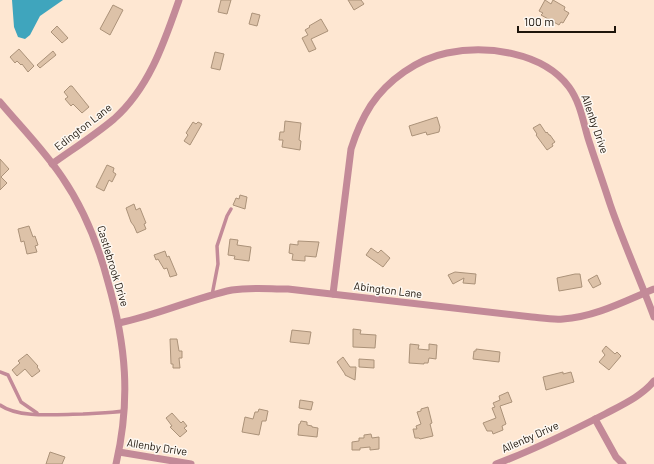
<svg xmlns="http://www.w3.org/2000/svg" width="654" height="464" viewBox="0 0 654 464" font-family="Barlow,sans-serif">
  <rect width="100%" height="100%" fill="#fee7d2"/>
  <path fill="#3fa5bd" d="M12 0H63L40 16 30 35 25 39 18 37 14 27Z"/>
  <g fill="#ddc2a8" stroke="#ab9279">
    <path d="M221 0H231L227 14 218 12Z"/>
    <path d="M348 0H361L364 4 354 10Z"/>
    <path d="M545 0 551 4 553 0 565 7 564 10 569 13 563 23 561 22 559 25 541 15 543 13 539 11Z"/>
    <path d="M113 5 123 10 110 35 100 29Z"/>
    <path d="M252 13 260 15 257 26 249 24Z"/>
    <path d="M321 19 328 31 311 39 316 49 309 52 302 38 308 35 305 30 310 27 309 26Z"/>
    <path d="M57 26 68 38 62 43 51 32Z"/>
    <path d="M19 49 34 66 28 72 22 64 21 65 17 61 15 63 10 57Z"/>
    <path d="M53 51 56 55 40 68 37 65Z"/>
    <path d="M215 52 224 54 220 70 211 68Z"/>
    <path d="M70 86H72L89 107 82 113 73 104 71 106 65 99 68 97 64 92Z"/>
    <path d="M437 117 440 127 439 132 427 135 426 132 412 136 409 126Z"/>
    <path d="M285 121 301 123 299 140 301 141 300 150 282 147 283 140H279L280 132H284Z"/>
    <path d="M193 122 196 124 198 122 202 124 190 145 184 141 188 135 186 133Z"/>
    <path d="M540 124 546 133 547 132 549 135H550L555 142 552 144 553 146 547 150 536 135 537 134 533 128Z"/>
    <path d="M0 159 9 169 1 177 7 183 0 190Z"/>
    <path d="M107 165 114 168 113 172 116 174 112 182 109 180 104 191 96 187Z"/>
    <path d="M240 195 247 197 245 209 233 205 236 198 239 199Z"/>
    <path d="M134 204 136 210 140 208 146 223 144 224 146 229 137 233 134 226 131 222 126 208Z"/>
    <path d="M29 226 33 237 35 236 38 245 35 246 37 252 27 254 24 241 21 242 18 229Z"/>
    <path d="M230 239 238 240 237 245 251 247 249 261 234 259 235 256 228 255Z"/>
    <path d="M298 241 319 242 316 257 305 256V261L292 260 293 254 289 253 290 244 298 245Z"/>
    <path d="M371 248 378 253 381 250 390 258 383 267 366 255Z"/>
    <path d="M165 251 167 257 169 256 177 275 170 277 167 268 164 269 158 259 156 260 154 255Z"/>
    <path d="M455 272 476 274 475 284 463 283 464 278 453 284 448 275Z"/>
    <path d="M575 274H580L582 287 559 291 557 278Z"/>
    <path d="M597 275 601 284 593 288 588 280Z"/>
    <path d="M353 329 361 330 360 334 376 335 375 348 353 347Z"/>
    <path d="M292 330 311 332 309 344 290 342Z"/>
    <path d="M170 339H177L179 351H182V358H179L180 368H173V364H171Z"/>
    <path d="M410 344 419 345 418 349 429 350V344L437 345 436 359 429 358 428 363H424V364L409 363Z"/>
    <path d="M606 346 615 354 617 352 621 356 609 370 599 362 605 355 602 351Z"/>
    <path d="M476 349 500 352 499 362 473 359 474 351H476Z"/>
    <path d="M27 354 38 366 37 367 40 371 32 377 25 369 17 376 12 370 20 363 18 361Z"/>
    <path d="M343 357 350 367H356L355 380 345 375V374L337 362Z"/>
    <path d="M359 359 374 360V368L359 367Z"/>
    <path d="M563 372V374L571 372 574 382 546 390 543 377Z"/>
    <path d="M508 392 512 402 500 406 506 424 502 426 503 430 493 434 492 431H487L483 423 496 418 492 408 495 407 493 403 500 400 499 396Z"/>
    <path d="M300 400 313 402 311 410 299 408Z"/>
    <path d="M428 407 432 423 430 424 433 436 420 439 419 438H415L413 429H417L416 426 421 424 417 412 421 411V409Z"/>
    <path d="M259 409 268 411 266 421H262L259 435 242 432 245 417 253 419 255 412H258Z"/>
    <path d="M172 413 181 423 183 421 187 426 184 428 187 431 180 437 170 427 172 426 166 418Z"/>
    <path d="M301 421 307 422V425L312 426V427L318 428 317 437 298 435 299 424H300Z"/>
    <path d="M371 434 372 438 379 437V449L370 450V447L360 448V450H352V442L359 441V438H364V435Z"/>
    <path d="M50 452 65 457 62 464H46Z"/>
  </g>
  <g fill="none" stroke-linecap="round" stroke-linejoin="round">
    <g stroke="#c38a98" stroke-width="3.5">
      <path d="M212 295 218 264 217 246 227 216 231 209"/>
      <path d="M0 372 8 375 21 402 37 413"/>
      <path d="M0 405C19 419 60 414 83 414 96 413 110 413 124 411"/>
    </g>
    <g stroke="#c38a98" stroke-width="7">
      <path d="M0 102C21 127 44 150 62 177 84 209 98 244 108 282 126 345 131 399 116 464"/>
      <path d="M52 164C73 149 95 135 114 119 149 88 164 43 179 0"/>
      <path d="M333 294 351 149C356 133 362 119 371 105 388 80 417 59 447 53 487 45 543 52 569 87 580 102 583 121 588 138 595 160 603 182 610 204 623 242 640 279 654 317"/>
      <path d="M119 323C158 315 194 298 232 290 251 287 269 289 288 289L532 317C542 318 553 320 563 319 595 317 625 301 654 289"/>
      <path d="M595 419 616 457 623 464"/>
      <path d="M119 452 191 464"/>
      <path d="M496 464C534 450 570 432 605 414 622 405 642 396 654 381"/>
    </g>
  </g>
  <g text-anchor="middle" stroke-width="3" stroke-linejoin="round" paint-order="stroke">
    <g font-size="11" fill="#1e150b" stroke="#fdf8f2">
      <text transform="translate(595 124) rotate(71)" y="4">Allenby Drive</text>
      <text transform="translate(83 127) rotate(-38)" y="4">Edington Lane</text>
      <text transform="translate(113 266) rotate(73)" y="4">Castlebrook Drive</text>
      <text transform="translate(388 290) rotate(7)" y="4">Abington Lane</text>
      <text transform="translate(530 437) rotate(-24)" y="4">Allenby Drive</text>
      <text transform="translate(157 447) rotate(9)" y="4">Allenby Drive</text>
    </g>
  </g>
  <path d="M518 26v6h97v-6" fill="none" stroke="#1e150b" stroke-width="2"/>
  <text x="524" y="26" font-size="12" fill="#1e150b" stroke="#fdf8f2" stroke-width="3" paint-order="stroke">100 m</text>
</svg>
